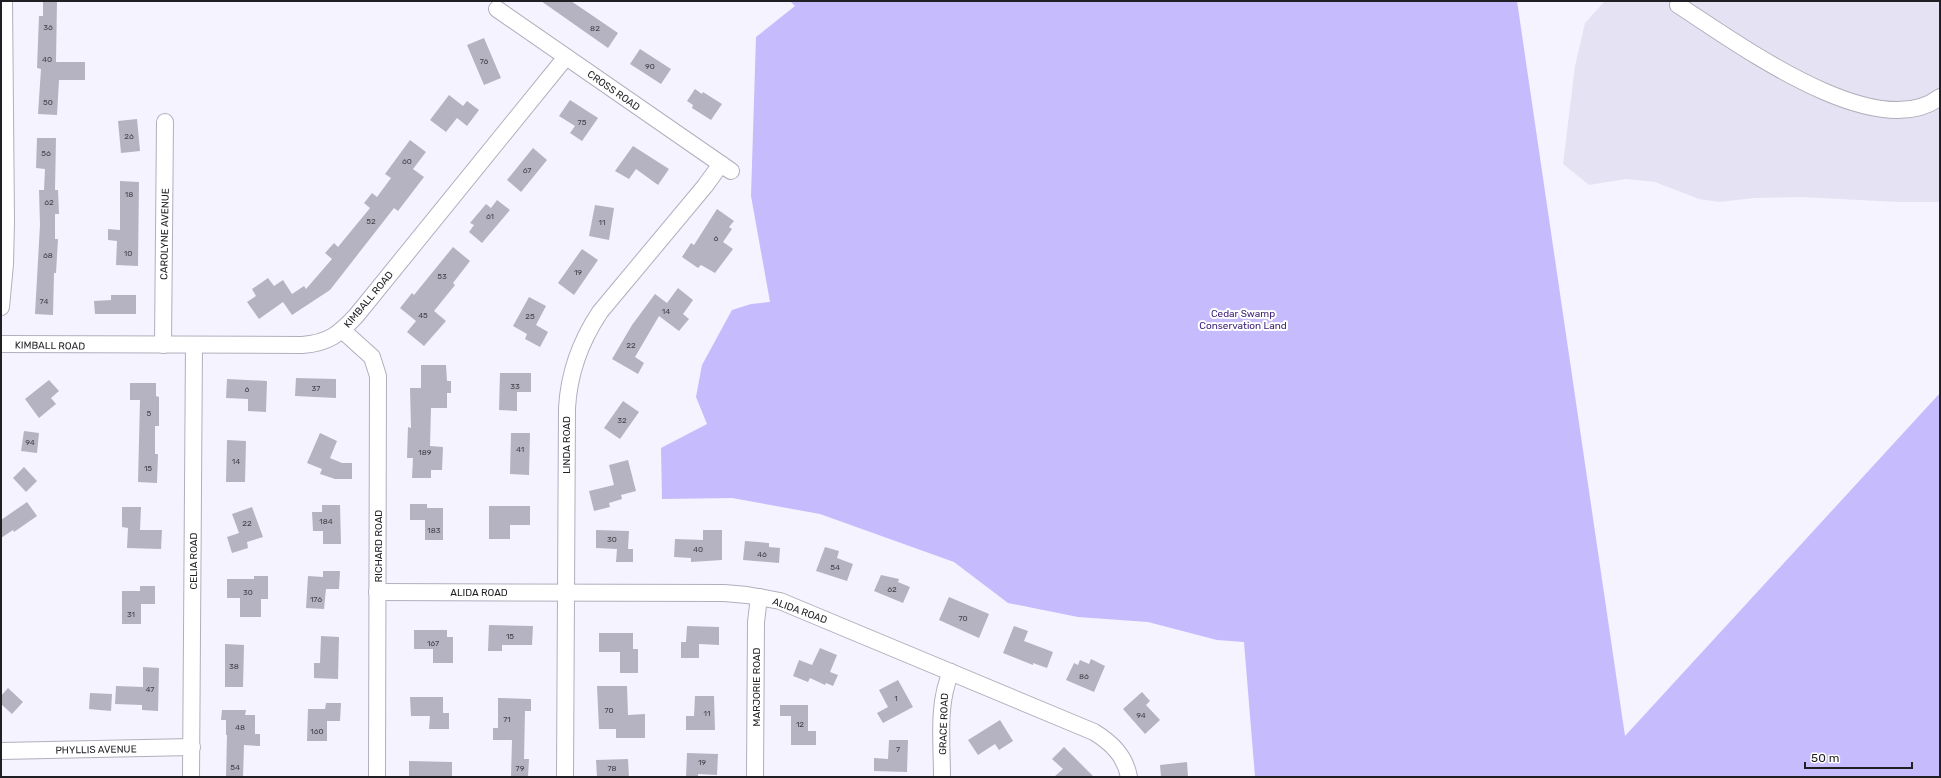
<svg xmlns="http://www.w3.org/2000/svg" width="1941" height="778" viewBox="0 0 1941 778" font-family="Rubik,sans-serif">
  <rect width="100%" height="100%" fill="#f4f3ff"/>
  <path fill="#e5e3f3" d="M1605 1H1940V202H1897L1802 197 1754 198 1719 202 1699 199 1655 182 1626 179 1589 185 1563 164 1575 66 1585 23Z"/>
  <path fill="#c6bbfd" d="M790 1H1517L1625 736 1940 393V777H1255L1244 642 1217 640 1148 622 1078 617 1008 603 954 562 820 514 732 498 662 499 661 448 707 424 696 397 702 365 732 310 751 304 770 302 751 196 756 37 795 6Z"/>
  <g fill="#b5b3c1">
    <path d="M43 1H57L56 62H85V80H59L57 115 38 114 41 69 37 68 39 16H43Z"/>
    <path d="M541 1H571L618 33 608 48Z"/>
    <path d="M484 38 501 78 484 85 467 45Z"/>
    <path d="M640 49 671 69 661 84 630 64Z"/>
    <path d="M695 89 702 94 703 92 722 104 711 120 692 108 693 105 687 101Z"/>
    <path d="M449 95 463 106 467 101 479 110 467 126 457 118 446 132 430 120Z"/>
    <path d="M570 100 598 118 582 141 570 133 575 126 559 116Z"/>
    <path d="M137 119 140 151 121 153 118 121Z"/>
    <path d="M37 138H56L55 190H58L59 214H55V239H58L56 273H54L53 315 35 314 40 225 39 190H44L45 169 36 168Z"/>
    <path d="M410 140 426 152 413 169 424 177 398 211 394 208 330 290 292 315 283 302 259 319 247 302 256 296 252 289 268 278 274 286 283 280 292 294 304 286 306 289 332 259 325 253 334 243 338 247 370 208 364 203 372 193 377 197 391 178 385 174Z"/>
    <path d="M633 146 669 169 658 185 636 169 629 179 615 171Z"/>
    <path d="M533 148 547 160 521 192 507 180Z"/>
    <path d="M120 181 139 182 138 266 116 265 117 241 108 240V229L120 230Z"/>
    <path d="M497 200 510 210 482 243 469 232 474 225 470 223 486 204 491 208Z"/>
    <path d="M595 205 614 208 609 240 589 236Z"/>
    <path d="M717 209 734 221 729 227 732 229 723 242 733 249 715 273 701 265 698 268 682 257 691 243 694 245Z"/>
    <path d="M453 247 470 261 453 283 455 285 434 311 446 321 424 346 407 332 416 321 400 308 412 293 414 295Z"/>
    <path d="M582 249 598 260 574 295 558 283Z"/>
    <path d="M678 288 693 300 683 314 689 319 679 331 659 316 635 357 644 363 638 374 612 359 632 325 655 294 667 303Z"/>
    <path d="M111 295H136V314H95L94 301 111 300Z"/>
    <path d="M529 297 546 306 536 325 548 332 540 347 525 339 527 334 513 326Z"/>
    <path d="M421 365H446L447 381H451V393H447V408H431L430 446 443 447 442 470H431V478H412L413 458H407L408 427 411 428 410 388H421Z"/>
    <path d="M500 373H531V392H517V411L499 410Z"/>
    <path d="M296 378 336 379V398L295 396Z"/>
    <path d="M227 379 267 381 266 412 248 411V399L226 398Z"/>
    <path d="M49 380 59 391 51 398 56 404 39 418 25 399Z"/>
    <path d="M130 383H156V396L159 397V426H155V454H158L157 483 138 482 140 400H130Z"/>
    <path d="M623 401 639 412 620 439 604 428Z"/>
    <path d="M24 431 39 433 37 453 21 451Z"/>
    <path d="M320 433 337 441 330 458 342 463H352V479H335L320 474 322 469 307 463Z"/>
    <path d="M511 433H530L529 475 510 474Z"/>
    <path d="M227 440 246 441 245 482H226Z"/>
    <path d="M628 460 636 491 621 495 622 499 609 503 610 507 594 511 589 491 614 485 609 465Z"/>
    <path d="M24 467 37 481 26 492 13 478Z"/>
    <path d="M27 502 37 516 14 532 13 530 1 538V520Z"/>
    <path d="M410 504H427V508H443V540H425V520H410Z"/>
    <path d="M322 505H340L341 544H323V531H313L312 512H322Z"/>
    <path d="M489 506H530V525H510V539H489Z"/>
    <path d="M122 507H141L140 530H162L161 549 127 548 128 528 122 527Z"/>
    <path d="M252 507 263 537 247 542 248 548 232 553 227 537 239 533 232 514Z"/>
    <path d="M596 530 629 531 628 549H633V562H616L617 549 596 548Z"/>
    <path d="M703 530H722V560L691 562V558L674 557 675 539 703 540Z"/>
    <path d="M745 541 769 543V547L780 548 779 563 743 560Z"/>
    <path d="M825 547 839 551 837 558 853 564 847 581 816 571Z"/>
    <path d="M323 571H340L339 589H326L324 609 306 608 308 576 323 577Z"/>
    <path d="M881 575 899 579 898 582 910 587 903 603 874 591Z"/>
    <path d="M254 576H268V599H261V617H240V598H227V579H254Z"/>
    <path d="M140 586H155V604H141V624H122V591H140Z"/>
    <path d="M949 597 989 614 979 638 939 620Z"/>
    <path d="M489 625 533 626 532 645H502V651H488Z"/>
    <path d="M687 626 719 627V645L699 644V658H681V642H686Z"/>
    <path d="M1014 626 1028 631 1024 641 1053 652 1047 668 1033 663V665L1003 653Z"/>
    <path d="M414 630H447V637H453V663H433V649H414Z"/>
    <path d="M599 633H633V649H638V673H620V652H599Z"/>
    <path d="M321 636 339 637 338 679 314 678V663H320Z"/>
    <path d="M225 644 244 645 243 687H225Z"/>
    <path d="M820 648 837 655 830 672 838 675 833 686 826 683 825 685 810 678 808 682 793 676 799 660 812 665Z"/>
    <path d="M1091 659 1105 666 1094 692 1066 680 1074 663 1078 665 1080 660 1089 664Z"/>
    <path d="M143 667 159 668 158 711 142 710V705L115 704 116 686 143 687Z"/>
    <path d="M898 680 913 707 883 723 877 713 888 707 879 690Z"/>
    <path d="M597 686H627L628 715 645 714V738H616V729H599Z"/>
    <path d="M8 688 23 702 12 714 1 704V696Z"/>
    <path d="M1142 692 1150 701 1146 705 1160 720 1145 734 1123 709Z"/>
    <path d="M90 693 112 694 111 711 89 709Z"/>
    <path d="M695 696H714L715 730H686V716H694Z"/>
    <path d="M410 697H443V713H449V729H429L430 716H411Z"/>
    <path d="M498 698 531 699V711H525L524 759H529L528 777H511L512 740H493V728H498Z"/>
    <path d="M326 703H341L340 721H327V741H307L308 709H325Z"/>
    <path d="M780 705H808V731H816V745H791V716H780Z"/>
    <path d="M222 710H246L245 715H255V734H260V746L244 745 243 777H226L227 735H226V720H221Z"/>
    <path d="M1000 720 1013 741 999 750 995 744 978 755 968 740Z"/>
    <path d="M889 740H908L907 772 874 771V758L888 759Z"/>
    <path d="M1064 747 1094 777H1054L1063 769 1052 759Z"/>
    <path d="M687 753 718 754 717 775 698 774V777H686Z"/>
    <path d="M628 759 629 777H597L596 760Z"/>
    <path d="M409 761 452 762V777H409Z"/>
    <path d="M1187 762 1188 777H1161L1160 765Z"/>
  </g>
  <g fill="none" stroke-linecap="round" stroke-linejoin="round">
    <defs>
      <g id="minor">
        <path d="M1678 5C1733 40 1876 147 1940 97"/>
        <path d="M497 9 731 171"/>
        <path d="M1 307 5 264 6 222 4 1"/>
        <path d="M342 330 372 357 378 376 377 777"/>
        <path d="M1 344 302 345C329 343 339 334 356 316L566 57"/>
        <path d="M163 345 165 122"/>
        <path d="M377 592 724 593 747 595 780 601 1094 732C1112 743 1125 756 1129 777"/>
        <path d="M1 751 192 747"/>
        <path d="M191 777 194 345"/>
        <path d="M565 777 567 408C569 372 580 342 600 312L705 186 721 164"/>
        <path d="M755 777 756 622 759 597"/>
        <path d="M942 777C942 742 937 704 951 672"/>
      </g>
    </defs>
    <use href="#minor" stroke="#b0afbc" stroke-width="18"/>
    <use href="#minor" stroke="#fff" stroke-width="16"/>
  </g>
  <g text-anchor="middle" stroke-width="4" stroke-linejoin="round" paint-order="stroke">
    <g font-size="8" fill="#44444b">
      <text x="48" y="30">36</text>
      <text x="595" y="31">82</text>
      <text x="47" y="62">40</text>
      <text x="484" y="64">76</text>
      <text x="650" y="69">90</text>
      <text x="48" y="105">50</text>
      <text x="582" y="125">75</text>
      <text x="129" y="139">26</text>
      <text x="46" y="156">56</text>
      <text x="407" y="164">60</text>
      <text x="527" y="173">67</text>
      <text x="129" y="197">18</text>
      <text x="49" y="205">62</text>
      <text x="490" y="219">61</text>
      <text x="371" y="224">52</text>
      <text x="602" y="225">11</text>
      <text x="716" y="241">6</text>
      <text x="128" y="256">10</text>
      <text x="48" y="258">68</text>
      <text x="578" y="275">19</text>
      <text x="442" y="279">53</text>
      <text x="44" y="304">74</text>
      <text x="666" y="314">14</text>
      <text x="423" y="318">45</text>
      <text x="530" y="319">25</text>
      <text x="631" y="348">22</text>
      <text x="515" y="389">33</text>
      <text x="316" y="391">37</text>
      <text x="247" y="392">6</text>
      <text x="149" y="416">5</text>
      <text x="622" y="423">32</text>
      <text x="30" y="445">94</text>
      <text x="520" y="452">41</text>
      <text x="425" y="455">189</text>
      <text x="236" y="464">14</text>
      <text x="148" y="471">15</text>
      <text x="326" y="524">184</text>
      <text x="247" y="526">22</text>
      <text x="434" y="533">183</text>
      <text x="612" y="542">30</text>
      <text x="698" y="552">40</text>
      <text x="762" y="557">46</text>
      <text x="835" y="570">54</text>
      <text x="892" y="592">62</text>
      <text x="248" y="595">30</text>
      <text x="316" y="602">176</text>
      <text x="131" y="617">31</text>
      <text x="963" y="621">70</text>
      <text x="510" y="639">15</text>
      <text x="433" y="646">167</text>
      <text x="234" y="669">38</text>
      <text x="1084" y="679">86</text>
      <text x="150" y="692">47</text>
      <text x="896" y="701">1</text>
      <text x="609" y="713">70</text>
      <text x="707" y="716">11</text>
      <text x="1141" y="718">94</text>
      <text x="507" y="722">71</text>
      <text x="800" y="727">12</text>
      <text x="240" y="730">48</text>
      <text x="317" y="734">160</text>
      <text x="898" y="752">7</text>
      <text x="702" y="765">19</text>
      <text x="235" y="770">54</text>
      <text x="520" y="771">79</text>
      <text x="612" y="771">78</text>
    </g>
    <g font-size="10" fill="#1f1f24" stroke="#fff">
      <text transform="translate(614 90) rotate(35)" y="4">CROSS ROAD</text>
      <text transform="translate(164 234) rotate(-89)" y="4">CAROLYNE AVENUE</text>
      <text transform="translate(368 299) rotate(-50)" y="4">KIMBALL ROAD</text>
      <text transform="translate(50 345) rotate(1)" y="4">KIMBALL ROAD</text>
      <text transform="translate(566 445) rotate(-90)" y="4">LINDA ROAD</text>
      <text transform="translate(378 546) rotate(-90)" y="4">RICHARD ROAD</text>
      <text transform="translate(193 561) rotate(-90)" y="4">CELIA ROAD</text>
      <text x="479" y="596">ALIDA ROAD</text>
      <text transform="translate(800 610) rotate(20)" y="4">ALIDA ROAD</text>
      <text transform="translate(756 687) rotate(-90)" y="4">MARJORIE ROAD</text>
      <text transform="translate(943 724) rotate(-88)" y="4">GRACE ROAD</text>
      <text transform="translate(96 749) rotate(-1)" y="4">PHYLLIS AVENUE</text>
    </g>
    <g font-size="10" fill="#3a1b76" stroke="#fff">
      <text x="1243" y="317">Cedar Swamp<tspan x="1243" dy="12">Conservation Land</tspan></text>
    </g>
  </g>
  <rect width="1941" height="778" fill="none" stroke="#1f1f24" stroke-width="4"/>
  <path d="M1805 762v6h107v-6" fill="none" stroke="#1f1f24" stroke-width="2"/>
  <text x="1811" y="762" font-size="12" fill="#1f1f24" stroke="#ffffff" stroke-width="3" paint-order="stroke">50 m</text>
</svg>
